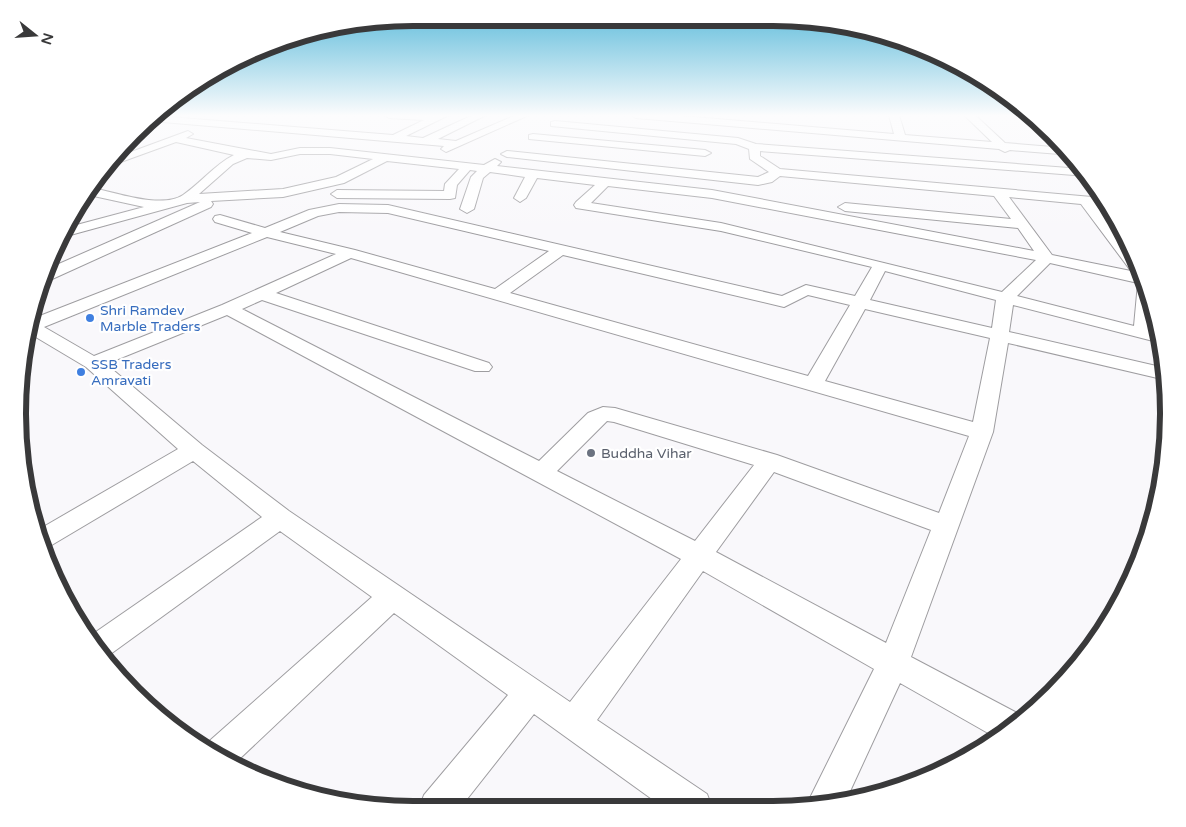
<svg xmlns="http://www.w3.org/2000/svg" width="1186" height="827" viewBox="0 0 1186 827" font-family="'Varela Round',sans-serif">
  <rect width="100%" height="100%" fill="#f9f8fb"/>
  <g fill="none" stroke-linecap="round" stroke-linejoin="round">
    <defs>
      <g id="minor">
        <path d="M384 115H449L406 136 423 138 473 115H486L438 139 456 141 516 115H529L446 152 441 149 444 146 151 121 157 116 393 135 424 120 389 118Z"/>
        <path d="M631 115H670L894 134 889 115H899L905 135 992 142 964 115H975L1005 143 1065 148 1072 155 1010 150 1005 152 999 149 636 118Z"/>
        <path d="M555 121 738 138 756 144 1082 169 1087 176 760 151V156L780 169 1103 198 1108 205H1096C1128 246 1155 275 1151 330L1158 332 1161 343 1013 305 1009 332 1165 368 1166 380 1008 343 993 432 911 657 1021 715 1022 719 995 737 900 683 846 800 824 806H806L874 669 703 571 597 720 707 794 712 807H663L534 714 460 808H419L424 795 508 695 394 613 233 765 204 747 206 744 372 597 280 531 105 658 90 636 262 517 193 461 45 549 38 530 178 449 86 367 29 333 32 319 252 233 215 222 213 219 215 216 220 215 265 228 309 210 339 204 388 205 782 296 806 285 855 296 872 267 721 231 576 208 574 205 576 202 595 185 537 178 526 198 520 202 514 198 525 177 490 172 483 178 474 209 467 213 460 209 471 177 477 171 470 170 457 185 455 198 450 199 337 198 331 194 337 190 444 191 445 184 459 169 387 161 344 183 283 197 211 201 213 204 211 207 50 280 42 281 45 270 200 202 187 203 63 237 69 227 144 207 89 195 93 188C117 193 162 209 183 195 201 183 214 165 234 155L176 142 107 167 112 159 188 131 193 134 186 138 271 154 300 148H330L484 165 495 159 501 162 497 166 712 190 1034 251 1018 228 845 211 838 207 845 203 1011 219 994 196 780 176 772 182 758 185 507 157 501 154 507 151 758 177 769 172 750 159 749 149 736 144 551 126V122ZM300 154H330L373 159 336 177 283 189 199 194 233 164 247 158 271 160ZM608 186 712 198 1036 260 1002 292 721 223 591 203ZM1009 197 1081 204 1131 271 1052 255ZM339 212 388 213 549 251 495 289 355 250 280 232 318 216ZM267 237 336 254 222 305 94 356 44 327ZM563 255 784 307 808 295 850 305 808 376 510 293ZM351 258 969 436 939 513 777 455 615 408 603 407 588 413 539 461 242 309 262 300 475 371H489L492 367 489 363 276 293ZM1050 263 1138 283 1134 326 1017 296ZM885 271 996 300 992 328 870 300ZM865 309 990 338 973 422 825 381ZM227 315 681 559 570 702 289 511 202 445 106 364ZM607 421 614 422 754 465 695 541 557 471ZM774 472 931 530 886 643 716 552Z"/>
        <path d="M533 134 705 150 711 153 705 156 529 139V135Z"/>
      </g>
    </defs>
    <use href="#minor" stroke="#9e9da0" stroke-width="2"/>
    <use href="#minor" fill="#fff" fill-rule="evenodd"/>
  </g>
  <linearGradient id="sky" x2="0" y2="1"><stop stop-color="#55b8d9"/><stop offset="0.5" stop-color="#fcfcfd"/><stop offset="1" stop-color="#fcfcfd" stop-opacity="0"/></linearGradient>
  <rect width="1186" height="231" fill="url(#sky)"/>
  <g fill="#3f7fe0" stroke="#fff" stroke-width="2">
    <circle cx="90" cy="318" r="5"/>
    <circle cx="81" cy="372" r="5"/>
  </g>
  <circle fill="#6b7280" stroke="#fff" stroke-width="2" cx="591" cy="453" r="5"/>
  <g text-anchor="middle" stroke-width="4.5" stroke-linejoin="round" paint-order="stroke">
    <g font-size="14" fill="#366cbe" stroke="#fff" text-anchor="start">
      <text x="100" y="315">Shri Ramdev<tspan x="100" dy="16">Marble Traders</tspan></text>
      <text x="91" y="369">SSB Traders<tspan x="91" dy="16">Amravati</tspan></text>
    </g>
    <g font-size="14" fill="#5b616d" stroke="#fff" text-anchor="start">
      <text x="601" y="458">Buddha Vihar</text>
    </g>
  </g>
  <path d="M0 0H1186V827H0ZM413 26H773A387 387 0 0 1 1160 413V414A387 387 0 0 1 773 801H413A387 387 0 0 1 26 414V413A387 387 0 0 1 413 26Z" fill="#fff" fill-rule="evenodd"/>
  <path fill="none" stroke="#39393a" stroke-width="6" d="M413 26H773A387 387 0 0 1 1160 413V414A387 387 0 0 1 773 801H413A387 387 0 0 1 26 414V413A387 387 0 0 1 413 26Z"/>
  <g transform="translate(35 35) rotate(107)" stroke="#ffffff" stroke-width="4" paint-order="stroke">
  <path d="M0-4L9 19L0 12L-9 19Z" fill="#39393a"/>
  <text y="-8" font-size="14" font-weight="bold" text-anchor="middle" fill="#39393a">N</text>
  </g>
</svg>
